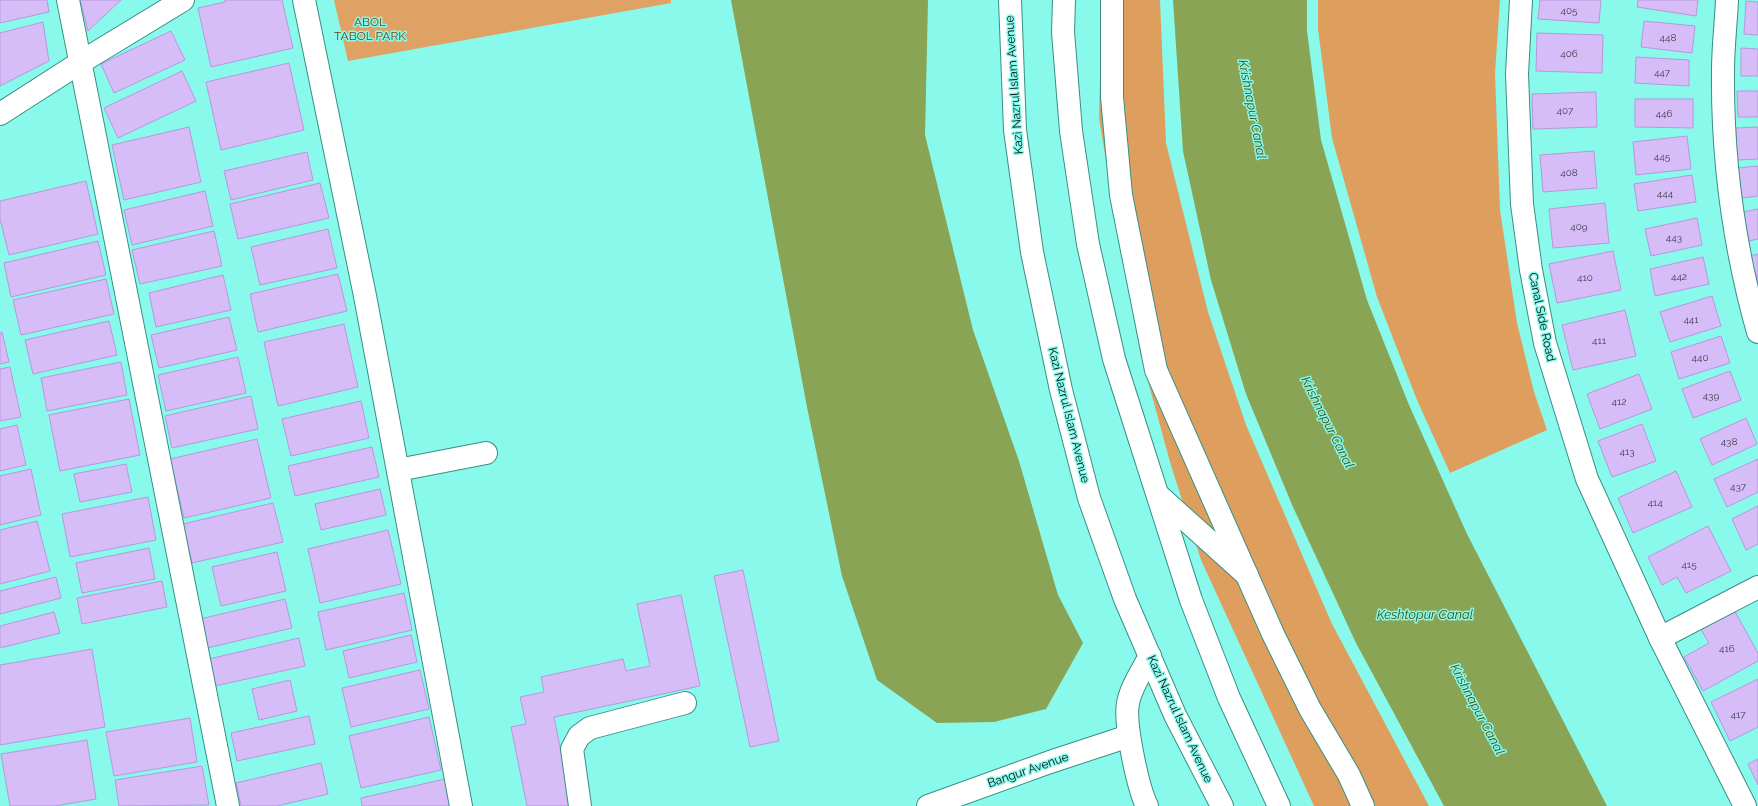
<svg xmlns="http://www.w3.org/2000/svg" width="1758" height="806" viewBox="0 0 1758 806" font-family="Raleway,sans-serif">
  <rect width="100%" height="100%" fill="#89f9eb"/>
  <path fill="#e0a264" d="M334 0H671V3L348 61Z"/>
  <g fill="#de9f5e">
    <path d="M1102 0H1160L1166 143 1208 312 1246 425 1332 624 1429 806H1314L1201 560 1170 462 1140 352 1118 234 1099 118Z"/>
    <path d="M1318 0H1500L1495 73 1500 210 1517 323 1534 392 1547 430 1450 473 1417 400 1377 297 1332 138 1318 29Z"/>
  </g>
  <g fill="#88a454">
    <path d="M731 0H928L925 135 973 330 1019 461 1058 595 1083 643 1046 709 994 722 937 723 877 680 842 576 807 407Z"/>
    <path d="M1173 0H1307V31L1321 140 1367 300 1409 405 1467 534 1607 806H1444L1356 643 1293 507 1246 394 1211 280 1183 151Z"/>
  </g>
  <g fill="#d7bdf7" stroke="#b897de">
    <path d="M0 0H47L49 12 0 23Z"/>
    <path d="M80 0H121L88 31Z"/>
    <path d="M225 0H282L293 48 211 67 198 8 225 2Z"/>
    <path d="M1540 0H1601L1599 23 1538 19Z"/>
    <path d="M1638 0H1698L1696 16 1637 7Z"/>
    <path d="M1746 1 1758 2V35L1744 34Z"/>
    <path d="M1644 21 1695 26 1692 53 1641 47Z"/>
    <path d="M43 22 49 61 0 86V33Z"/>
    <path d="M171 31 185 60 114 93 101 64Z"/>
    <path d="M1537 33 1603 35 1602 73 1536 71Z"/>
    <path d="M1741 48 1758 49V76H1741Z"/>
    <path d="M1636 57 1689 60V86L1635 83Z"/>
    <path d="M289 63 304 130 221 150 206 82Z"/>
    <path d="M182 71 196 101 118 138 104 108Z"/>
    <path d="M1737 91H1758V117H1738Z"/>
    <path d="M1596 92 1597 127 1533 129 1532 94Z"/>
    <path d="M1635 99H1693V128L1635 127Z"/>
    <path d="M189 127 201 182 124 200 112 145Z"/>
    <path d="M1758 127V159L1737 160 1736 128Z"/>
    <path d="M1687 136 1691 169 1636 175 1633 142Z"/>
    <path d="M1594 151 1597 188 1543 192 1540 155Z"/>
    <path d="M307 152 313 180 231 200 224 171Z"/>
    <path d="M1758 166V196L1742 198 1738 168Z"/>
    <path d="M1692 175 1696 202 1638 211 1634 184Z"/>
    <path d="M86 181 98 234 9 255 0 219V201Z"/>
    <path d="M320 183 329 218 238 239 230 204Z"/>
    <path d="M205 191 213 226 132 245 124 210Z"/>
    <path d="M1605 203 1609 243 1553 248 1549 209Z"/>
    <path d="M1758 209V239L1749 241 1743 212Z"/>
    <path d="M1697 218 1702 245 1651 256 1645 229Z"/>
    <path d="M328 229 337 268 260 285 251 247Z"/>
    <path d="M214 231 222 266 140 284 132 250Z"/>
    <path d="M98 241 106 275 11 297 4 263Z"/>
    <path d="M1613 251 1621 290 1557 303 1549 264Z"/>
    <path d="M1758 254V283L1750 256Z"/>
    <path d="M1703 257 1709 284 1655 296 1650 269Z"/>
    <path d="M338 274 347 311 258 332 250 294Z"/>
    <path d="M223 275 231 310 156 327 149 293Z"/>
    <path d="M106 279 114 314 21 335 13 300Z"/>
    <path d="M1712 296 1721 326 1670 342 1660 312Z"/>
    <path d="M1625 310 1636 356 1573 370 1562 325Z"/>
    <path d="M229 317 237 350 159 368 151 335Z"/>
    <path d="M109 321 117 355 33 374 25 340Z"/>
    <path d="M344 324 358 387 278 406 264 342Z"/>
    <path d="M2 332 9 362 0 364V333Z"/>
    <path d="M1721 336 1730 363 1679 379 1671 352Z"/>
    <path d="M238 357 246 393 166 411 158 375Z"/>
    <path d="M121 362 127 395 47 411 41 378Z"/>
    <path d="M10 367 21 417 0 421V369Z"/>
    <path d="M1730 371 1741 400 1693 418 1682 389Z"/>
    <path d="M1639 374 1652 409 1600 429 1587 394Z"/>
    <path d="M251 396 258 429 172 448 165 416Z"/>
    <path d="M129 399 140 455 60 471 49 415Z"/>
    <path d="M361 401 369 438 291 456 282 419Z"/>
    <path d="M1746 418 1757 444 1712 465 1700 439Z"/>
    <path d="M1642 424 1656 461 1612 477 1598 441Z"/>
    <path d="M17 425 26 465 0 471V429Z"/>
    <path d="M257 439 271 498 184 518 170 459Z"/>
    <path d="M372 447 379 477 295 496 288 466Z"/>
    <path d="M1758 459V492L1727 507 1714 479Z"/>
    <path d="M126 464 132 492 80 502 74 474Z"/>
    <path d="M31 469 41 515 0 525V476Z"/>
    <path d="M1676 471 1692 507 1633 533 1618 498Z"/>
    <path d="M380 489 386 515 321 530 315 504Z"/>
    <path d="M148 497 156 540 70 557 62 514Z"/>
    <path d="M273 503 283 542 192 563 183 524Z"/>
    <path d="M1758 506V544L1746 550 1732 519Z"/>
    <path d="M37 521 50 571 0 584V530Z"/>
    <path d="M1708 526 1731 571 1686 593 1677 577 1662 585 1648 557Z"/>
    <path d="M388 530 401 584 320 603 308 549Z"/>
    <path d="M149 548 155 579 82 593 76 563Z"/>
    <path d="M277 552 286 591 221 606 212 567Z"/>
    <path d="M743 570 779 741 750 747 714 576Z"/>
    <path d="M56 577 61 598 0 614V591Z"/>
    <path d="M162 581 167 607 82 624 77 598Z"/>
    <path d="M404 593 412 630 326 650 318 612Z"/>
    <path d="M681 595 700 686 554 717 572 806H527L511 727 526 724 520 697 544 692 541 677 623 659 626 671 650 666 637 604Z"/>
    <path d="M285 599 292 628 207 648 200 619Z"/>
    <path d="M1733 608 1758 653V661L1703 691 1684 657 1709 643 1699 626Z"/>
    <path d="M54 612 60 633 0 648V626Z"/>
    <path d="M411 635 417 662 349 678 343 651Z"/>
    <path d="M299 638 305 666 215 686 209 659Z"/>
    <path d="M92 649 105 727 0 745V665Z"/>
    <path d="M420 670 429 709 351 727 342 688Z"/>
    <path d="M1758 679V727L1730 741 1711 702Z"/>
    <path d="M290 680 297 711 259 720 252 689Z"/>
    <path d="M309 716 315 744 237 761 231 733Z"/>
    <path d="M429 717 441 770 361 788 349 736Z"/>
    <path d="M190 718 197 762 114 776 106 732Z"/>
    <path d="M87 740 96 799 55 806H10L1 754Z"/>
    <path d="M1758 759V785L1748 764Z"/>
    <path d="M321 763 328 794 277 806H241L236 783Z"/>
    <path d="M202 766 209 805 119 806 115 780Z"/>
    <path d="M445 779 451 806H362L361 798Z"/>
  </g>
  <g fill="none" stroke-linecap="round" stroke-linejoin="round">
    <defs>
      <g id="minor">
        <path d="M68 0 228 806"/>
        <path d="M304 0 365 296 461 806"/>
        <path d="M1112 0V97L1121 195 1156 370 1273 634 1310 709 1349 775 1363 806"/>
        <path d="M1521 0 1517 74 1522 204 1531 270 1545 343 1587 479 1660 638 1745 806"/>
        <path d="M1727 0C1726 23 1723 47 1723 70 1722 159 1734 247 1758 332"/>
        <path d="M0 114 81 62 183 0"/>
        <path d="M398 470 486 453"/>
        <path d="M1660 638 1758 587"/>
        <path d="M580 806 572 749 579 736 590 728 685 703"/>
        <path d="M928 806 1050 762 1129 736"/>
        <path d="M1147 806C1138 788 1124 723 1128 703 1131 687 1142 671 1150 656"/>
      </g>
      <g id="major">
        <path d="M1010 0 1015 130 1032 252 1061 390 1089 498 1125 599 1175 715 1222 806"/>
        <path d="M1064 0 1063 32 1071 131 1088 244 1114 359 1191 600 1229 698 1279 806"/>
        <path d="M1158 495 1247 575"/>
      </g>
    </defs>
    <use href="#minor" stroke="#378f85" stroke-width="24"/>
    <use href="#major" stroke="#378f85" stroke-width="24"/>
    <use href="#minor" stroke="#fff" stroke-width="22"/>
    <use href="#major" stroke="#fff" stroke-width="22"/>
  </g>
  <g text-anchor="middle" stroke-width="3" stroke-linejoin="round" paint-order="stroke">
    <g font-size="10" fill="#363f4c">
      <text x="1569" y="14">405</text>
      <text x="1668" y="41">448</text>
      <text x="1569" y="57">406</text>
      <text x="1662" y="76">447</text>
      <text x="1565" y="114">407</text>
      <text x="1664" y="117">446</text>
      <text x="1662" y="160">445</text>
      <text x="1569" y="176">408</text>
      <text x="1665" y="197">444</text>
      <text x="1579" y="230">409</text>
      <text x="1674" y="241">443</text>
      <text x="1679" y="280">442</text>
      <text x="1585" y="281">410</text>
      <text x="1691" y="323">441</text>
      <text x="1599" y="344">411</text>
      <text x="1700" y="361">440</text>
      <text x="1711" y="399">439</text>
      <text x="1619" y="405">412</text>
      <text x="1729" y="445">438</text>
      <text x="1627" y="455">413</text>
      <text x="1738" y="490">437</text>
      <text x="1655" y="506">414</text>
      <text x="1689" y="568">415</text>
      <text x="1727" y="652">416</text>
      <text x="1738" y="718">417</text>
    </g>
    <g font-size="12" fill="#6d4312" stroke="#89f9eb">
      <text x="370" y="26">ABOL<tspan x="370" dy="14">TABOL PARK</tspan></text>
    </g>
    <g font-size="12" fill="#001513" stroke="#89f9eb">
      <text transform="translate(1014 85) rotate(-94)" y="4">Kazi Nazrul Islam Avenue</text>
      <text transform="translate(1542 317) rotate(78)" y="4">Canal Side Road</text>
      <text transform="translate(1069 415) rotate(76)" y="4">Kazi Nazrul Islam Avenue</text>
      <text transform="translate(1180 719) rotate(65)" y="4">Kazi Nazrul Islam Avenue</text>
      <text transform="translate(1028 770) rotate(-19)" y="4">Bangur Avenue</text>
    </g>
    <g font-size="13" font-style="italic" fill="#3c4e14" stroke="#89f9eb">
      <text transform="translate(1253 109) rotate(79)" y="5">Krishnapur Canal</text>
      <text transform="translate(1328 422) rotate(63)" y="5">Krishnapur Canal</text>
      <text x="1425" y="619">Keshtopur Canal</text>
      <text transform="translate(1478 709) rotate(62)" y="5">Krishnapur Canal</text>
    </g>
  </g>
</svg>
